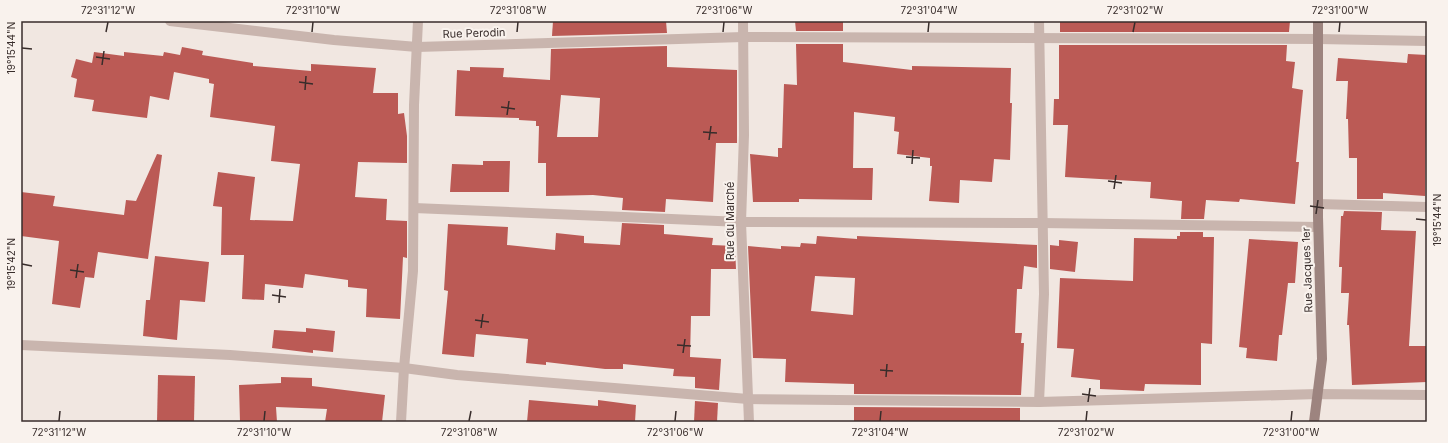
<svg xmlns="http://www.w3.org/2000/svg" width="1448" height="443" viewBox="0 0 1448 443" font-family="Inter,sans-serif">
  <rect width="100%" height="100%" fill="#f1e7e1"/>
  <g fill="#bb5a55" fill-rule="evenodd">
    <path d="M553 21H666L667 33 552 36Z"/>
    <path d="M795 21H843V31H796Z"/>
    <path d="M1060 21H1290L1289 32H1060Z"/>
    <path d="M796 44H843V62L912 70V66L1011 68 1010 103H1012L1010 160 994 159 992 182 960 180 959 203 929 201 932 166H930V158L897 154 899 132 894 131 895 117 854 112 853 168H873L872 200 799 199V202H753L750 154 778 157V148H782L784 84 797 85Z"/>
    <path d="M1059 45H1287L1286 61 1295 62 1292 88 1303 90 1296 162H1299L1295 204 1240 199 1239 202 1206 200 1204 219H1181L1182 201 1150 198 1151 182 1065 177 1068 125H1053L1054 99H1059Z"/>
    <path d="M667 46V67L737 70V143H716L713 202 666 199 665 212 622 210 623 198 593 195 546 196V163H538L539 126H536V121L519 120V118L455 116 457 70 470 71V67L504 68 503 77 550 80 551 49ZM561 95 600 98 598 137H557Z"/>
    <path d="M182 47 203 51 202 55 253 63V66L311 71V64L376 68 373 93H398V114L404 113 407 136V163L358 162 355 197 387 199 386 220 407 221V258L403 257 400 319 366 317 367 289 348 287V280L305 274 303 288 265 284 264 300 242 299 244 255H221L222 207 213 206 218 172 255 177 250 220 293 221 300 164 271 161 275 126 210 117 214 84 209 83V79L174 72 169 100 150 96 147 118 92 111 94 100 74 97 77 79 71 77 76 59 92 63 94 52 124 56V52L163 56 164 52 180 55Z"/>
    <path d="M1408 54 1427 55 1425 196 1383 193V199H1357V158H1349L1348 119H1346L1348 81H1336L1338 58 1407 63Z"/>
    <path d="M157 154 162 155 148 259 98 252 94 278 85 277 80 308 52 304 59 241 21 236V192L55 196 53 206 124 215 126 200 136 201Z"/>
    <path d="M483 161H510L509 192H450L452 164 483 165Z"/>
    <path d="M1344 211 1382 212 1381 230 1416 231 1409 346H1427V382L1352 385 1349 325H1347L1349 293H1341L1342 267H1339L1341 216H1343Z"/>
    <path d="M622 223 664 225V234L713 238 712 245 735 246 736 269H711L710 316H691L690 357 721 359 719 390 695 388V377L673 376 674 369 623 364V369H605L546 362V365L526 363 528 339 476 334 474 357 442 354 448 291 444 290 448 224 508 227 507 245 555 250 556 233 584 236V243L620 245Z"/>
    <path d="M1180 232H1203V237H1214L1212 344 1201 343V385L1145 384 1144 391 1100 389V380L1071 377 1074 349 1057 348 1060 278 1133 281 1134 238 1177 239V236H1180Z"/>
    <path d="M817 236 857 239V236L1037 245V268L1024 266 1022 289H1017L1015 333H1022L1021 343H1024L1021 395 854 394V384L785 382 786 359 753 358 748 246 781 249V246L800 247 801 243 816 244ZM815 276 855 278 853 315 811 311Z"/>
    <path d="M1249 239 1298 242 1295 283H1288L1282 335H1279L1277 361 1246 358 1247 348 1239 347Z"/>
    <path d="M1059 240 1078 242 1075 272 1050 269V245L1059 246Z"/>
    <path d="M155 256 209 262 205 302 180 300 177 340 143 336 146 300H150Z"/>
    <path d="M306 328 335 331 333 352 313 350V353L272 348 274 330 306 332Z"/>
    <path d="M158 375 195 376 194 422H157Z"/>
    <path d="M281 377 312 378V386L385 395 382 422H325L327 409 276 407 277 422H240L239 385 281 383Z"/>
    <path d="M529 400 598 406V400L636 405 635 422H527Z"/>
    <path d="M695 401 718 403 717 422H694Z"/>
    <path d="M854 407 1020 408V422H854Z"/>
  </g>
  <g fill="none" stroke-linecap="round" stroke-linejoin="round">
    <g stroke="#c9b5ae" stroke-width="10">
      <path d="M170 21 334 40 417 47 743 37 1318 39 1427 41"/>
      <path d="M743 21 744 135 741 222 749 422"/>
      <path d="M1039 21 1044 294 1039 402"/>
      <path d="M1318 204 1427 207"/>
      <path d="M414 208 741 222 1042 223 1318 227"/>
      <path d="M21 345 230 355 404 368 457 375 748 399 1039 402 1318 394 1427 395"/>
      <path d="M401 422 404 368 413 271 414 105 418 21"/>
    </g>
    <path stroke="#9d847f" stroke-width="10" d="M1314 422 1322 359 1318 217V21"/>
  </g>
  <path fill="none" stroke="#382d2b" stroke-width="1.5" d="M106 32 108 22M312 32 313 22M517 32 518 22M723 32 724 22M928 32 929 22M1133 32 1135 22M1339 32 1340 22M22 48 32 49M96 57 110 59M102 65 104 51M299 82 313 84M305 90 306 76M501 107 515 109M507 115 509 101M703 132 717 133M709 140 711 126M906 157 920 158M912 164 913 150M1108 181 1122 183M1114 189 1116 175M1310 206 1324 208M1316 214 1318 200M1416 219 1426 220M22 264 32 266M70 270 84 272M76 278 78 264M272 295 286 297M279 303 280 289M475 320 489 322M481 328 483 314M677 345 691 346M683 353 685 339M880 370 893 371M886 377 887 364M1082 394 1096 396M1088 402 1090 388M59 421 60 411M264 421 265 411M469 421 471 411M675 421 676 411M880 421 881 411M1086 421 1087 411M1291 421 1292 411"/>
  <g text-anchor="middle" stroke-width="4" stroke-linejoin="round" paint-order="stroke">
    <g font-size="11" fill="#382d2b" stroke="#f9f2ed">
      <text transform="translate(474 33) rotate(-2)" y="4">Rue Perodin</text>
      <text transform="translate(730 221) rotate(-90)" y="4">Rue du Marché</text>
      <text transform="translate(1307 270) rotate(-92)" y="4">Rue Jacques 1er</text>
    </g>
  </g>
  <rect width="1448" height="443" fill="none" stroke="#f9f2ed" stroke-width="44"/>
  <rect x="22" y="22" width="1404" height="399" fill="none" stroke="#382d2b" stroke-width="1.5"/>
  <g font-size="10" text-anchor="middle" fill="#382d2b">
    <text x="108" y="14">72°31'12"W</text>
    <text x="313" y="14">72°31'10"W</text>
    <text x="518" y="14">72°31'08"W</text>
    <text x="724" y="14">72°31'06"W</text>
    <text x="929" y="14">72°31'04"W</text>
    <text x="1135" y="14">72°31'02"W</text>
    <text x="1340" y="14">72°31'00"W</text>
    <text transform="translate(11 48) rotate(-90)" y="4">19°15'44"N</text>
    <text transform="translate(1437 220) rotate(-90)" y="4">19°15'44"N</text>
    <text transform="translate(11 264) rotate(-90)" y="4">19°15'42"N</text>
    <text x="59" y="436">72°31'12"W</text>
    <text x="264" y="436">72°31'10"W</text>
    <text x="469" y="436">72°31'08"W</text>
    <text x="675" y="436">72°31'06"W</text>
    <text x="880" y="436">72°31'04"W</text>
    <text x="1086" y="436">72°31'02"W</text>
    <text x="1291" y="436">72°31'00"W</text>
  </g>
</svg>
